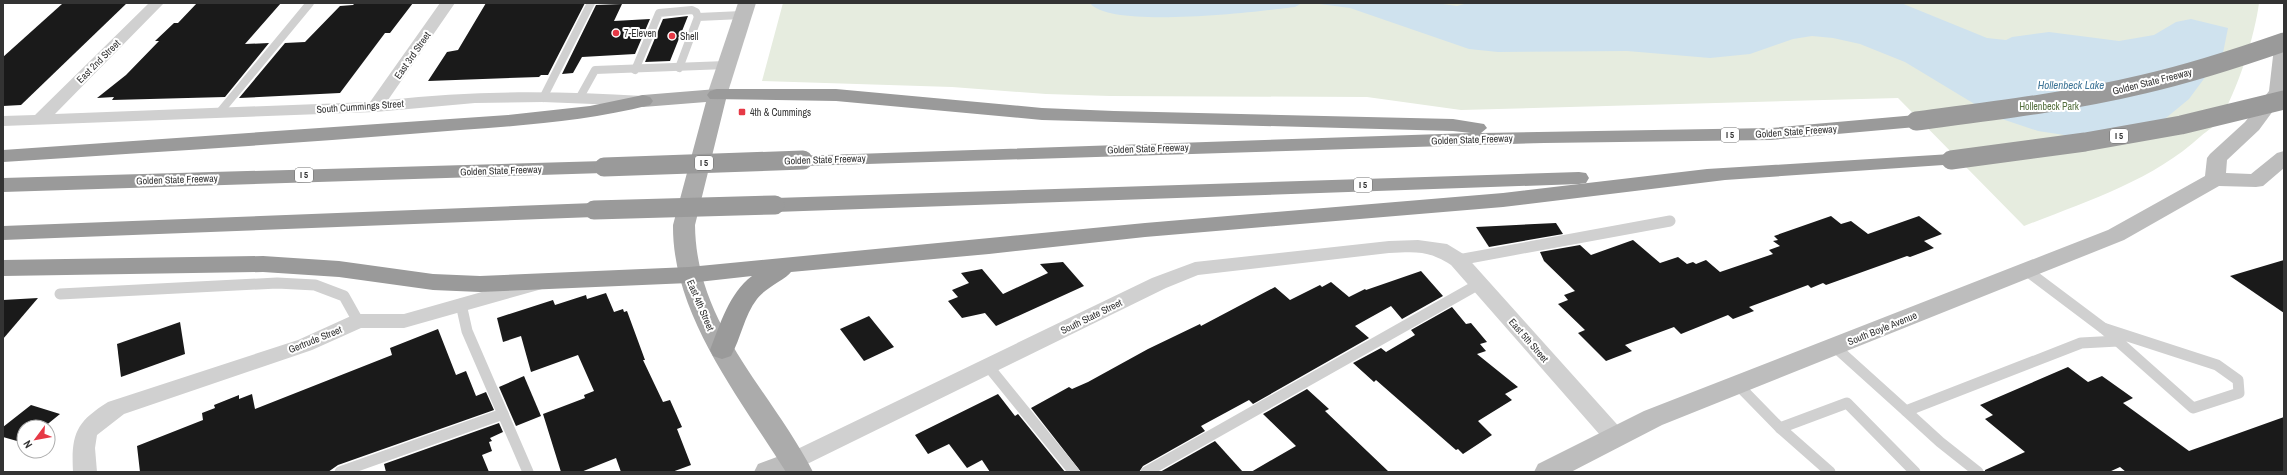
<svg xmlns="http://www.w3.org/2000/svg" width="2287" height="475" viewBox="0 0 2287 475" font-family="'Archivo Narrow',sans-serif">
  <rect width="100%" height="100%" fill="#fff"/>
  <path fill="#e6ecdf" d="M783 3H2259C2255 35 2237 93 2219 120 2215 126 2207 131 2201 136 2152 181 2085 202 2024 226L1898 98 1461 110 1367 97 1110 96 1046 94 952 87 762 81Z"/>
  <g fill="#cfe2ee">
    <path d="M1090 3H1302L1295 7C1261 11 1110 30 1090 3Z"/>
    <path d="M1312 3H1435L1457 6 1468 3H1901L1987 38 2006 40 2012 37 2049 32 2119 41 2154 35 2176 22 2191 19 2228 28 2223 53 2189 99 2155 127 2084 138 2038 131 1996 117 1905 62 1860 44 1833 38 1812 36 1793 39 1750 54 1710 58 1627 51 1498 52 1469 49 1350 8Z"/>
  </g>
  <g fill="#1a1a1a">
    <path d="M74 3H127L21 105 3 106V57L62 4Z"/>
    <path d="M197 3H281L245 44 269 43 225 97 112 100 114 97 97 98 126 75 159 41H155L174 23H178Z"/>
    <path d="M355 3H413L390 33H385L340 93 239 98 285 43 305 42 340 6 353 5Z"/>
    <path d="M486 3H585L548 75H541L539 77 428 81 447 52 458 50Z"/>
    <path d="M622 4 614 21 650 19 635 54 582 57 573 73 562 74 596 5Z"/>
    <path d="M688 16 670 61 645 62 663 19Z"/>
    <path d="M1831 216 1841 224 1851 221 1868 234 1919 216 1942 234 1924 241 1934 248 1910 257 1907 256 1826 285 1823 283 1811 288 1808 285 1749 307 1754 311 1733 319 1728 315 1681 334 1674 327 1625 345 1632 351 1606 361 1578 333 1585 330 1558 304 1568 300 1564 295 1575 291 1544 261 1540 252 1580 245 1591 255 1633 240 1660 263 1678 257 1687 264 1693 262 1696 264 1706 260 1720 272 1773 254 1769 250 1780 246 1773 241 1778 240 1774 236Z"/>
    <path d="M1556 223 1563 234 1489 247 1476 227Z"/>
    <path d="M2284 260V313L2230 276Z"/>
    <path d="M1063 262 1084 286 996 326 985 313 962 318 948 301 958 297 952 290 969 283 961 273 982 269 1003 294 1048 273 1040 264Z"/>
    <path d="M1421 271 1443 296 1402 319 1391 306 1355 326 1369 338 1253 404 1249 400 1201 426 1205 431 1143 466 1139 472H1081L1031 408 1069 387 1072 389 1088 382 1148 349 1200 324 1201 326 1275 287 1290 300 1320 285 1322 287 1331 282 1349 297 1365 289 1366 290Z"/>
    <path d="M606 293 614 312 623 309 624 312 627 311 645 360H643L663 402 670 400 682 427 677 429 691 465 672 472H621L616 458 581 472H561L543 414 585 398 584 395 594 391 578 355 531 372 521 336 503 342 497 318 553 300 555 305 586 295 587 299Z"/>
    <path d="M38 298 3 339V300Z"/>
    <path d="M1452 307 1466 324 1471 323 1487 342 1480 344 1486 351 1477 354 1518 387 1505 394 1512 400 1478 421 1492 435 1463 454 1458 449 1456 450 1376 380 1374 382 1353 363 1381 348 1386 352 1415 335 1411 330Z"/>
    <path d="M869 316 894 347 864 361 840 329Z"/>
    <path d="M180 322 185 354 121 377 117 344Z"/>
    <path d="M438 329 456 375 466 371 476 396 486 392 494 410 338 465 328 472H140L137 446 203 420 202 413 215 408 214 405 239 395V399L252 394 255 409 392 355 390 348Z"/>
    <path d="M2068 367 2088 382 2102 376 2133 398 2123 403 2189 451 2284 417V472H2126L2120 467 2109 472H1985V470L2025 452 1985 419 1993 415 1980 405Z"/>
    <path d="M524 376 541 416 516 426 499 387Z"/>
    <path d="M1307 389 1329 409 1325 411 1389 472H1251L1296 446 1263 414Z"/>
    <path d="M998 394 1015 416 1018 414 1065 472H990L982 460 967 468 949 444 928 454 915 435Z"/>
    <path d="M31 405 60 414 44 427H24V443L3 437V427Z"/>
    <path d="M499 423 503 432 490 438 492 441 489 442 492 451 482 455 489 472H386L384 464Z"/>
    <path d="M1215 441 1243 472H1160Z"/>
  </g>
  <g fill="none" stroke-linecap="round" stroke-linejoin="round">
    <g stroke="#d0d0d0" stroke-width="8">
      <path d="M679 68 698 17 742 15"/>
      <path d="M635 70 659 13 692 10 696 12 698 17"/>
      <path d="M580 97 595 70 726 65"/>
      <path d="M543 98 591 3"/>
      <path d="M219 113 310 3"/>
    </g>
    <g stroke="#d0d0d0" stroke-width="11">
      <path d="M1458 260 1670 221"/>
      <path d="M2026 270 2103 328"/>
      <path d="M60 294 277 283 315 285 344 296 358 321"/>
      <path d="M461 304 467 331 528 472"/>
      <path d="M2103 328 2217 365 2238 380 2239 393 2193 408Z"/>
      <path d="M1835 347 1906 411 2081 343 2118 341"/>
      <path d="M988 366 1074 472"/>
      <path d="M1737 384 1780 428 1847 403 1915 472"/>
      <path d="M1906 411 1940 442 1978 472"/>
      <path d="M1780 428 1830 472"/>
      <path d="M340 472 503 414"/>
      <path d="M1146 472 1479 284"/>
    </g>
    <g fill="#d0d0d0" fill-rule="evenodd">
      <path d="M149 3H164L55 114 370 102 440 3H455L388 100C473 90 558 91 643 96L649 97 651 101 649 105 643 106 543 102 475 103 375 112 3 126V116L35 115Z"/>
      <path d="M1418 240 1447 244 1465 255 1623 431 1626 437 1623 443 1615 446 1607 443 1451 265C1428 250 1416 252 1389 253L1198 275 1166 288 801 467 793 470 785 467 782 461 785 455 1152 278 1195 262 1389 241Z"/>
      <path d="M535 277 542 279 545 284 542 289 404 328H361L312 350 124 414 97 435 95 448 97 472H73C71 434 76 422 108 402L298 340 351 316 358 314H404Z"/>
    </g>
    <g fill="#bdbdbd" fill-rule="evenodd">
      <path d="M738 3H756L727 95 724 99 717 101 710 99 707 95Z"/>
      <path d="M2284 34V96L2259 130 2227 160 2226 173 2251 174 2277 153 2284 151V168L2263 186 2256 187 2219 186 2124 240 1662 425 1571 472H1534L1538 464 1644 411 2108 230 2205 176 2207 158 2210 154 2245 122 2269 91 2275 39 2278 35Z"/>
      <path d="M793 451 802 454 806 461C797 475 771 472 754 472L758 464Z"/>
    </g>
    <path fill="#ababab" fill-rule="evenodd" d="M717 89 724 91 727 95 695 225C696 325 770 389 813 472H786C740 398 672 315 673 225L706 102 643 107 636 105 633 101 636 97 643 95Z"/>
    <g fill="#9a9a9a" fill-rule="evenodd">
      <path d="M717 89H836L1042 108 1114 111 1453 119 1484 124 1487 128 1481 133 1771 128 1916 115 1923 117 1926 121 1923 125 1916 127 1771 140 1544 143 803 166 796 164 793 160 796 156 1471 133 1453 131 1042 120 836 101 710 99 707 95 710 91Z"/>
      <path d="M643 95 650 97 653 101 650 105C571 125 491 127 410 134 275 145 139 153 3 162V150L508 115 590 106Z"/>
      <path d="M1951 154 1958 156 1961 160 1958 164 1725 180 1503 207 1145 237 989 254 791 272C786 279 765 288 757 299 744 316 741 338 731 356L722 359 713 356 710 350C720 325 729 293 752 276L689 283 480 292 433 290 339 277 263 272 3 276V260L263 256 339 261 433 274 480 276 689 267 1145 223 1503 193 1707 169Z"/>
      <path d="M604 161 611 163 614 167 611 171 604 173 3 192V178Z"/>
      <path d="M1579 172 1586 173 1589 178 1586 183 1579 184 775 212 767 210 764 205 767 200 775 198Z"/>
      <path d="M594 203 602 205 605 210 602 215 594 217 3 240V226Z"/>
    </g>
    <g stroke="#9a9a9a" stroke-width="19">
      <path d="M1916 121C1992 111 2069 102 2144 84 2192 73 2238 58 2284 42"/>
      <path d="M1951 160 2085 142 2181 125 2284 100"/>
      <path d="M604 167 803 160"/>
      <path d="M594 210 775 205"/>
    </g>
  </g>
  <g fill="#e63946" stroke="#fff" stroke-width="1.5">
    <circle cx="616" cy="33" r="4"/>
    <circle cx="672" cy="36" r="4"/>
    <rect x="738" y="108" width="8" height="8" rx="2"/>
  </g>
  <g text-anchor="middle" stroke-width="4" stroke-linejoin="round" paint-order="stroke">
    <g fill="#fff" stroke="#707070" stroke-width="1">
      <rect x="1721" y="128" width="18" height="14" rx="3"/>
      <rect x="2110" y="129" width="18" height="14" rx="3"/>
      <rect x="695" y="156" width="18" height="14" rx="3"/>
      <rect x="295" y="168" width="18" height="14" rx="3"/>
      <rect x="1354" y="178" width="18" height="14" rx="3"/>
    </g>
    <g font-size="9" font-weight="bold" fill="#333">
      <text x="1730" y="138">I 5</text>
      <text x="2119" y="139">I 5</text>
      <text x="704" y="166">I 5</text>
      <text x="304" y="178">I 5</text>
      <text x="1363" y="188">I 5</text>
    </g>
    <g font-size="10" fill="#333" stroke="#fff" text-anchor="start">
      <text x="624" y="37">7-Eleven</text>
      <text x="680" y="40">Shell</text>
      <text x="750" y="116">4th &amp; Cummings</text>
    </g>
    <g font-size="10" fill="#333" stroke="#fff">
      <text transform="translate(412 55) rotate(-55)" y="4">East 3rd Street</text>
      <text transform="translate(98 61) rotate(-45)" y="4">East 2nd Street</text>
      <text transform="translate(2152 81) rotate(-14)" y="4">Golden State Freeway</text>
      <text transform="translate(360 106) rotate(-4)" y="4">South Cummings Street</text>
      <text transform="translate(1796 131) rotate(-4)" y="4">Golden State Freeway</text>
      <text transform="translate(1472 139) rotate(-2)" y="4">Golden State Freeway</text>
      <text transform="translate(1148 148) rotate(-2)" y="4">Golden State Freeway</text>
      <text transform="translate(825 159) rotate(-2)" y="4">Golden State Freeway</text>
      <text transform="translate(501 170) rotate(-2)" y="4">Golden State Freeway</text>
      <text transform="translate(177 179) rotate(-2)" y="4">Golden State Freeway</text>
      <text transform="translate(701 305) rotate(67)" y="4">East 4th Street</text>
      <text transform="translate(1091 316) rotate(-26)" y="4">South State Street</text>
      <text transform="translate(1882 328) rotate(-22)" y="4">South Boyle Avenue</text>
      <text transform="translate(315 339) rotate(-22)" y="4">Gertrude Street</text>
      <text transform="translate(1529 340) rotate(49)" y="4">East 5th Street</text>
    </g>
    <g font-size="10" fill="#56703f" stroke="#fff">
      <text x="2049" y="110">Hollenbeck Park</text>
    </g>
    <g font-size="11" font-style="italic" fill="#3f7597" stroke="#fff">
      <text x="2071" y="89">Hollenbeck Lake</text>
    </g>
  </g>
  <rect width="2287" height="475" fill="none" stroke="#333333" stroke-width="8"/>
  <g transform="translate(36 439) rotate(238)"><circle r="19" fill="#ffffff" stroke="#adadad"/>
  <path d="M0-3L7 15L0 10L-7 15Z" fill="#e63946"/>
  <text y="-6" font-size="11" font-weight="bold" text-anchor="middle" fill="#333333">N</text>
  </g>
</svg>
